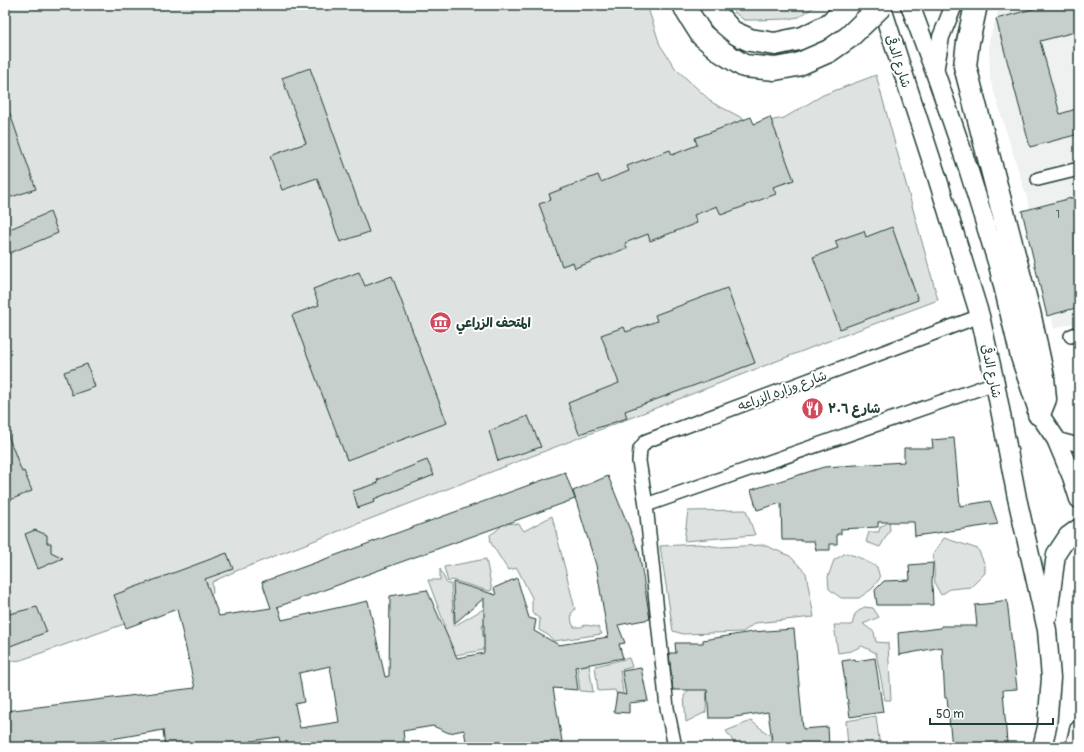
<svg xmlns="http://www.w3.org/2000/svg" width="1084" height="752" viewBox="0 0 1084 752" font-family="Pangolin,'Playpen Sans Arabic',sans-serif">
  <rect width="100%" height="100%" fill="#fff"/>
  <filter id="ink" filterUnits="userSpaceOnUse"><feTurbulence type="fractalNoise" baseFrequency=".025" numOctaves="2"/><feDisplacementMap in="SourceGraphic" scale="8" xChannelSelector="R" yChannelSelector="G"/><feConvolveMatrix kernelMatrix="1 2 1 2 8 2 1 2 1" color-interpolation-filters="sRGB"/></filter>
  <g filter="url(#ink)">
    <path fill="#eef1f0" d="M1003 5H1079V321L1054 329 1034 221 990 79 989 40 999 9Z"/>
    <g fill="#dee3e2" stroke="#7e908b">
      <path d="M5 5H647L660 45 676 69 713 103 754 124 784 118 823 95 876 75 938 300 818 345 236 571 212 582 213 593 21 660 5 662Z"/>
      <path d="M729 5H817L799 17 786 19 757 20H744L735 13Z"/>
      <path d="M746 510 755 535 684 541 688 511Z"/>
      <path d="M552 516 575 609 571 614 572 623 574 627H581L585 625 598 627 602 634 554 641 548 635 539 630 540 619 532 613V598L517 568 508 570 491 543 490 535 496 531 504 523 519 524 524 531Z"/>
      <path d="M889 522 890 530 880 547 866 542 869 532H879L880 527Z"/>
      <path d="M944 538 978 549 985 565V573L971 587 950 589 941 595 935 584 933 554Z"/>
      <path d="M699 544 720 547 764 545 790 556 806 573 814 617 755 623 743 632 683 634 673 631 660 546Z"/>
      <path d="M846 553 858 557 877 567 880 578 872 589 859 598H841L829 589 828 577 834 560Z"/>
      <path d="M486 559 492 590 489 591 452 580 448 582 444 567Z"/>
      <path d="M440 569 447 584H451L454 626 487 607 488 623 482 626 483 636 490 641 495 648 427 660 438 627 445 626 428 580H440Z"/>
      <path d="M864 607 873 608 879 617 863 624 874 632 876 642 888 643 891 700H885L876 653 862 646 851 651 838 653 834 625H852L855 614Z"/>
      <path d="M629 658 632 667 620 670 624 700 618 698 615 690 598 691 595 666Z"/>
      <path d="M577 665H589L593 692 580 691Z"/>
      <path d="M697 679 707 687 706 712 686 722 684 696Z"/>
      <path d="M876 716 880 747H848L846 721Z"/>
      <path d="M751 721 771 736V747H737L726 731Z"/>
    </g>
    <g fill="#c7cfcc" stroke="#1f3d34" fill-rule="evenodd">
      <path d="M1047 5H1079V31L1040 41 1060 114 1079 108V134L1030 147 996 19Z"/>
      <path d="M310 68 369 232 340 242 317 178 282 190 270 156 306 143 282 78Z"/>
      <path d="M5 105H7L36 189 5 199Z"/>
      <path d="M751 117 754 124 770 117 794 180 773 187 776 194 721 215 717 206 694 215 697 223 650 241 648 234 625 243 627 248 575 268 573 262 562 266 539 204 551 200 549 194 598 175 601 182 629 171 627 166 670 150 672 155 697 145 695 138Z"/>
      <path d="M1079 196V307L1047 316 1022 211Z"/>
      <path d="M50 212 58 233 5 255V231Z"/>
      <path d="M892 227 918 300 840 329 813 257 838 248 835 241 864 231 866 237Z"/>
      <path d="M359 272 365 286 392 276 447 423 347 460 292 315 319 305 313 289Z"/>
      <path d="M727 288 755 363 625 411 627 418 579 434 568 403 619 383 601 335 624 327 626 332 657 321 655 315Z"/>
      <path d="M87 364 95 387 72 395 64 372Z"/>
      <path d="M528 416 541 447 498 461 489 431Z"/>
      <path d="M5 430H6L22 472 24 471 32 491 5 502Z"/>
      <path d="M954 438 960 506 990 501 998 524 915 536 914 522H878V527L841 529V534H837V544H830V550H816L814 541H801V540H782L781 503 757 510 751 490 824 467 904 462V448H933L932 440Z"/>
      <path d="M427 460 434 475 374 499 375 502 358 508 353 491 378 483 377 480Z"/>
      <path d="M565 472 575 499 277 607H278L282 620 368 601 385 677 389 676 390 596 427 590 457 658 484 653V598L455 623 453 582 496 595 494 588 517 578 529 618 536 620 534 631 559 645 608 637 596 565 573 491 608 476 639 552 650 619 618 625 625 643 619 644 623 658 575 667 578 690 553 688 563 747H467L464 730 449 733 433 726 403 731 405 747H281L279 737 251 741 252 747H165L163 730 66 747H5V711L195 688 177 609 126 628 114 595 227 553 233 569 205 579 219 616 271 608 262 582ZM330 666 339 722 300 728 295 704 304 702 299 673Z"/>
      <path d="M35 530 47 535V543H51V552L63 558 38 569 25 534Z"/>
      <path d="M933 563 932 582 933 605H877L875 590 884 581 910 580 909 565Z"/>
      <path d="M1007 600 1017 689 1003 690 1007 743 952 747 947 698H945L942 647 899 655 898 633 941 628V626H977L975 605 995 603V602Z"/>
      <path d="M37 607 47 632 5 648V615Z"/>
      <path d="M794 629 803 729 828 727 829 747H773L768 712 728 718H709L707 690H673L669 653H676L675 643H703V640L752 632Z"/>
      <path d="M875 658 883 712 850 717 842 661 855 659 856 661Z"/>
      <path d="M641 668 648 701 629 703V713L614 712 617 693 626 695 622 671Z"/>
    </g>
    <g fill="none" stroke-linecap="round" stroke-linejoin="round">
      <defs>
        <g id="minor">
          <path d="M1038 179 1079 169"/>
          <path d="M1071 336 1079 333"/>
          <path d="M1056 439 1079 445"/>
          <path d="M646 505 995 383"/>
          <path d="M675 747 667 708 646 505 639 461 640 449 646 441 980 316"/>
        </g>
        <path id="tertiary" d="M935 72 941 37 954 5"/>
        <g id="secondary">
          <path d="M881 5 937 177 980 316 995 383 1017 498 1047 630 1051 678 1047 727 1042 747"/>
          <path d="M910 5 935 72 968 168 998 265 1020 357 1039 414 1056 439 1072 477 1079 499"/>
          <path d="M1048 615 1056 554 1068 536 1079 528"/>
          <path d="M1075 747 1079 730"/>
        </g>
        <g id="motorway">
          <path d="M710 5 713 11 732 32 750 40 775 44 803 38 827 26 853 5"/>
          <path d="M976 5 968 42 965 66 1029 312 1043 377 1045 399 1039 414"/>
        </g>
      </defs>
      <use href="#minor" stroke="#1f3d34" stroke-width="16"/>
      <use href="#tertiary" stroke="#1f3d34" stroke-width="19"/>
      <use href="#secondary" stroke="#1f3d34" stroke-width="21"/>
      <use href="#motorway" stroke="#1f3d34" stroke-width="25"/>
      <use href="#minor" stroke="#fff" stroke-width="13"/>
      <use href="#tertiary" stroke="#fff" stroke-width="16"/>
      <use href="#secondary" stroke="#fff" stroke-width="18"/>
      <use href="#motorway" stroke="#fff" stroke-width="22"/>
      <defs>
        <path id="motorway-bridge" d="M684 5 688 13 702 35 722 52 744 66 775 69 797 65 829 51 849 37 882 5"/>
      </defs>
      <use href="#motorway-bridge" stroke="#1f3d34" stroke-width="25" stroke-linecap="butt"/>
      <use href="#motorway-bridge" stroke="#fff" stroke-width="22"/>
    </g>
  </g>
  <defs>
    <symbol id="museum-disc" viewBox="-11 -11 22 22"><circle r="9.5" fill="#d1495b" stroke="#fff"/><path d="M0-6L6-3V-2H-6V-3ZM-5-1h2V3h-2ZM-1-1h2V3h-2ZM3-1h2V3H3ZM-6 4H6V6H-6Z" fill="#fff"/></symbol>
    <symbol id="restaurant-disc" viewBox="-11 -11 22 22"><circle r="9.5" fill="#d1495b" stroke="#fff"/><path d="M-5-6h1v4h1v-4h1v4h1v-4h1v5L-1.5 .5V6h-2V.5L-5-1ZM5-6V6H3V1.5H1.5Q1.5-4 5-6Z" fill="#fff"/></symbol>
  </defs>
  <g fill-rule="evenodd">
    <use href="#museum-disc" x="428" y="310" width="25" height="25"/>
    <use href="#restaurant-disc" x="800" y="396" width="25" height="25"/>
  </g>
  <g text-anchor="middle" stroke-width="4" stroke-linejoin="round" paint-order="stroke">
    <g font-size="11" fill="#49625a">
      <text x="1058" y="218">1</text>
    </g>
    <g font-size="13" fill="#1f3d34" stroke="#fff">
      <text transform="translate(899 61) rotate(72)" y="5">شارع الدقى</text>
      <text transform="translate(992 371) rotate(78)" y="5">شارع الدقى</text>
      <text transform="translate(782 390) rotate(-20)" y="5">شارع وزاره الزراعه</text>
    </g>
    <g font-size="13" font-weight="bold" fill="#1f3d34" stroke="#fff" text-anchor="start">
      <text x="456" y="327">المتحف الزراعي</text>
      <text x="828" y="413">شارع ٣٠٦</text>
    </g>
  </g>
  <rect width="1084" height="752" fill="none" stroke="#fff" stroke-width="20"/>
  <rect x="10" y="10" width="1064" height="732" fill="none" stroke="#1f3d34" stroke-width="1.5" filter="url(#ink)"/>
  <path d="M930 718v6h123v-6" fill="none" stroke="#1f3d34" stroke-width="2"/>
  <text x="936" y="718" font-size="12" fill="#1f3d34" stroke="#ffffff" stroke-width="3" paint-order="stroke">50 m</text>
</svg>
